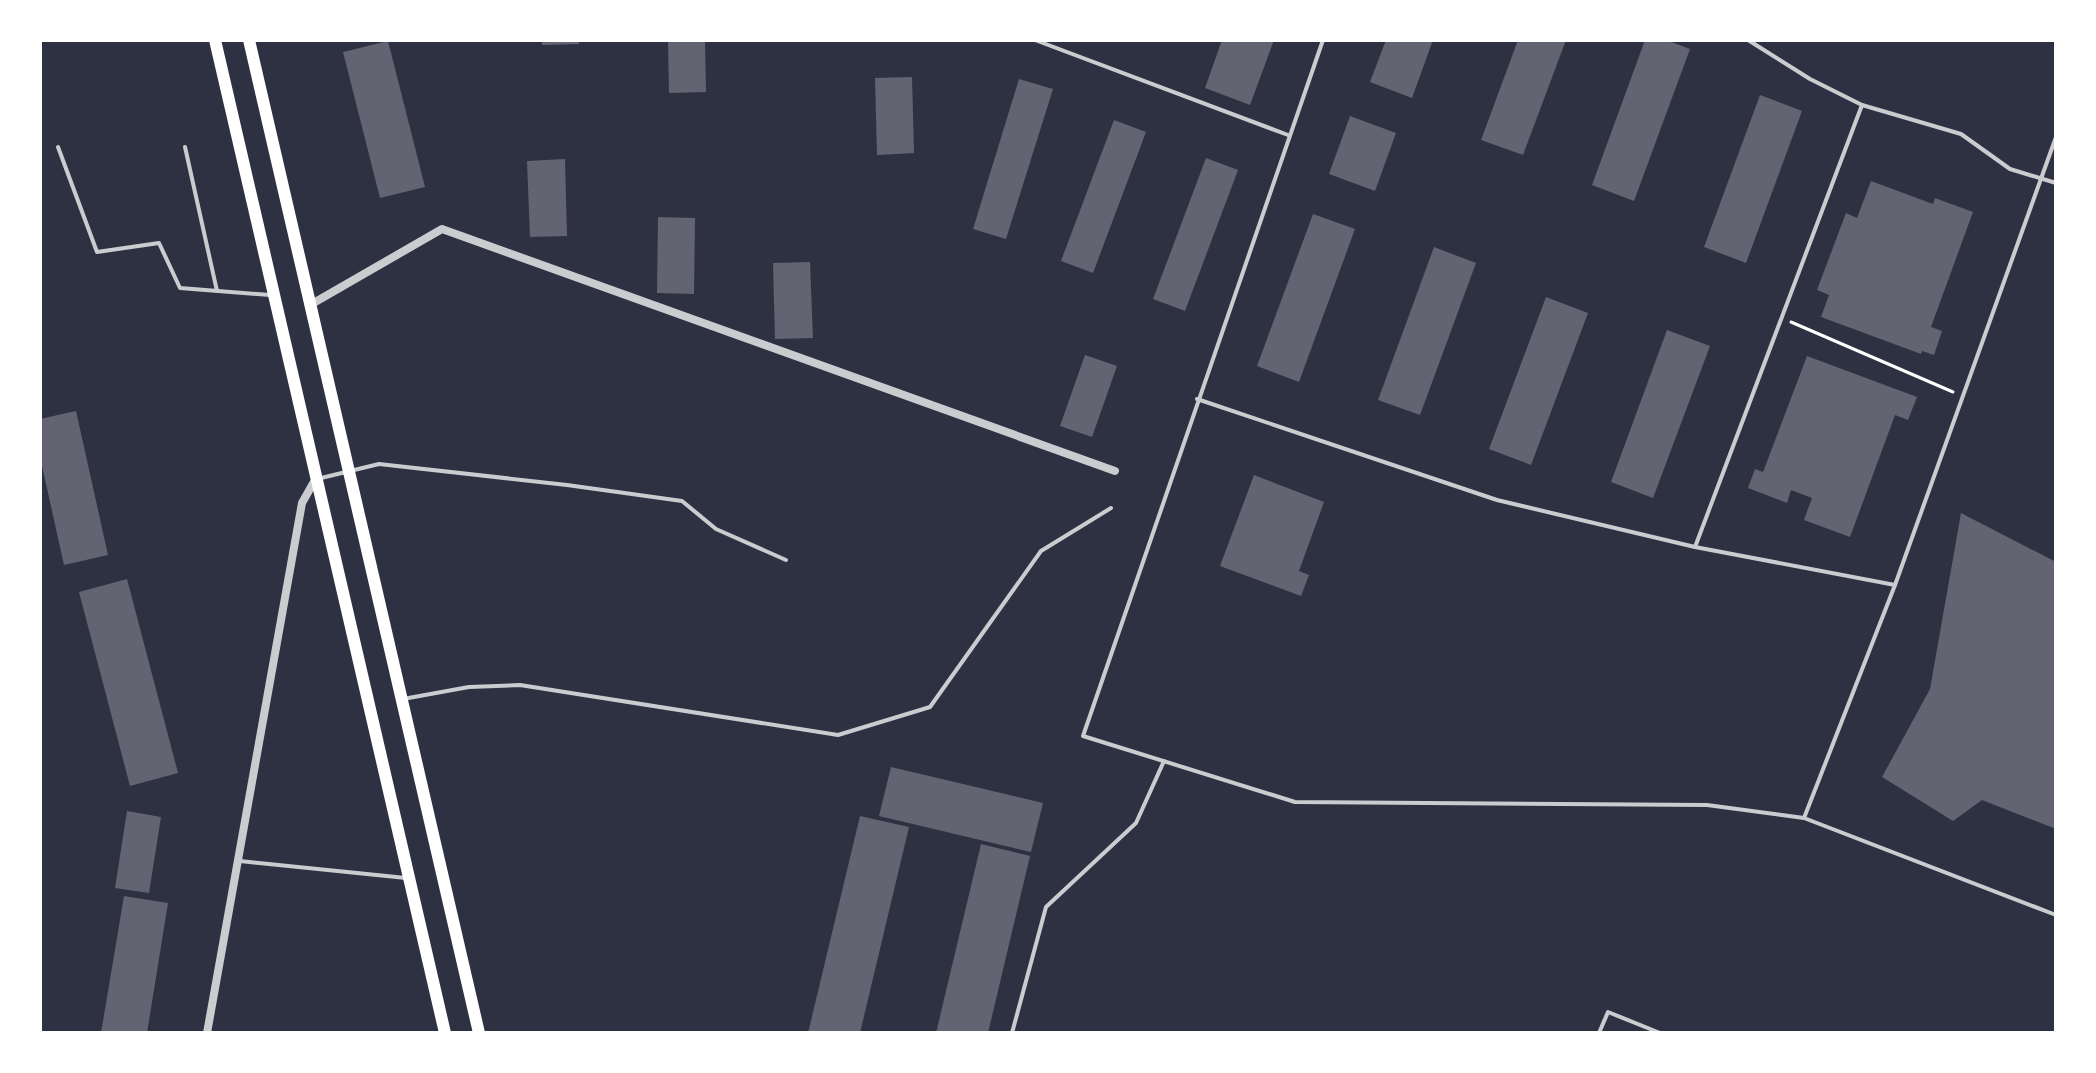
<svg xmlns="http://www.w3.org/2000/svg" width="2096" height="1073" viewBox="0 0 2096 1073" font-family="'Fira Sans Condensed',sans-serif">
  <rect width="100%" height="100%" fill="#2d3142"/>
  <g fill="#626471">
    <path d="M542 40H579V44L542 45Z"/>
    <path d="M668 40H705L706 92 669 93Z"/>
    <path d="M1222 40H1274L1250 105 1205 88Z"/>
    <path d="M1386 40H1433L1412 98 1370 82Z"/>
    <path d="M1518 40H1566L1523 155 1481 140Z"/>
    <path d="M1645 40H1666L1690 49 1634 201 1592 185Z"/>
    <path d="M388 41 425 187 380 198 343 52Z"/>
    <path d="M912 77 914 153 877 155 875 78Z"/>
    <path d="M1019 79 1053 89 1006 239 973 229Z"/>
    <path d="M1760 95 1802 111 1746 263 1704 247Z"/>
    <path d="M1350 116 1396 133 1375 191 1329 174Z"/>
    <path d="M1114 120 1146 132 1093 273 1061 261Z"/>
    <path d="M1206 158 1238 170 1185 311 1153 299Z"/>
    <path d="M565 159 567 236 530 237 527 161Z"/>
    <path d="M1871 181 1933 204 1935 198 1973 212 1931 327 1942 331 1934 355 1922 351 1921 354 1821 317 1829 295 1817 290 1846 213 1857 218Z"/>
    <path d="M1313 214 1355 229 1299 382 1257 366Z"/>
    <path d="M658 217 695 218 694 294 657 293Z"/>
    <path d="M1434 247 1476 263 1420 415 1378 400Z"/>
    <path d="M810 262 813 338 775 339 773 263Z"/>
    <path d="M1546 297 1588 313 1531 465 1489 449Z"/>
    <path d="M1667 330 1710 346 1653 498 1611 482Z"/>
    <path d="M1085 355 1117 366 1092 437 1060 426Z"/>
    <path d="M1807 356 1917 397 1908 420 1895 415 1850 537 1804 520 1812 498 1791 490 1787 503 1748 488 1755 469 1763 472Z"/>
    <path d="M76 411 108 555 64 565 40 457V419Z"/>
    <path d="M1254 475 1324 502 1299 571 1309 575 1301 596 1220 566Z"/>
    <path d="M1961 513 2056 562V829L1982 800 1953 821 1882 777 1930 689Z"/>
    <path d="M127 579 178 773 130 786 79 592Z"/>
    <path d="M891 767 1043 803 1031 852 879 816Z"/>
    <path d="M127 811 161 817 149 893 115 888Z"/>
    <path d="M860 816 909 827 860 1033H808Z"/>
    <path d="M981 844 1030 856 988 1033H936Z"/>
    <path d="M124 896 168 903 147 1033H101Z"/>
  </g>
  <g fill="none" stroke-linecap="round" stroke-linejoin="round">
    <path stroke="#fff" stroke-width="3" d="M1791 322 1953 392"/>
    <g stroke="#caccd0" stroke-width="4">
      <path d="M1035 40 1288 135"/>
      <path d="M1323 40 1083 736 1295 802 1707 805 1804 818 2056 915"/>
      <path d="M1748 40 1810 79 1862 105 1961 134 2010 169 2056 183"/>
      <path d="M58 147 97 252 159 243 180 288 270 295"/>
      <path d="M185 147 217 291"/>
      <path d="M1197 399 1497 500 1695 547 1895 585"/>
      <path d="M317 479 379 464 567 485 682 501 716 529 786 560"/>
      <path d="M1695 547 1862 105"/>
      <path d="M403 699 469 687 520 685 838 735 930 707 1041 551 1111 508"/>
      <path d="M1804 818 1895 585 2056 137"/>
      <path d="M240 861 406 878"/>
      <path d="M1012 1033 1046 907 1136 823 1164 761"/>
      <path d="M1599 1033 1608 1012 1660 1033"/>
    </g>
    <g stroke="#caccd0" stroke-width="8">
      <path d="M310 305 442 229 1115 471"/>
      <path d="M207 1033 302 503 315 480"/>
    </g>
    <g stroke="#fff" stroke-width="12">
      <path d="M215 40 445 1033"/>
      <path d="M249 40 479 1033"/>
    </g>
  </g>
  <rect width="2096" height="1073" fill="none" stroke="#ffffff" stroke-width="84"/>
</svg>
